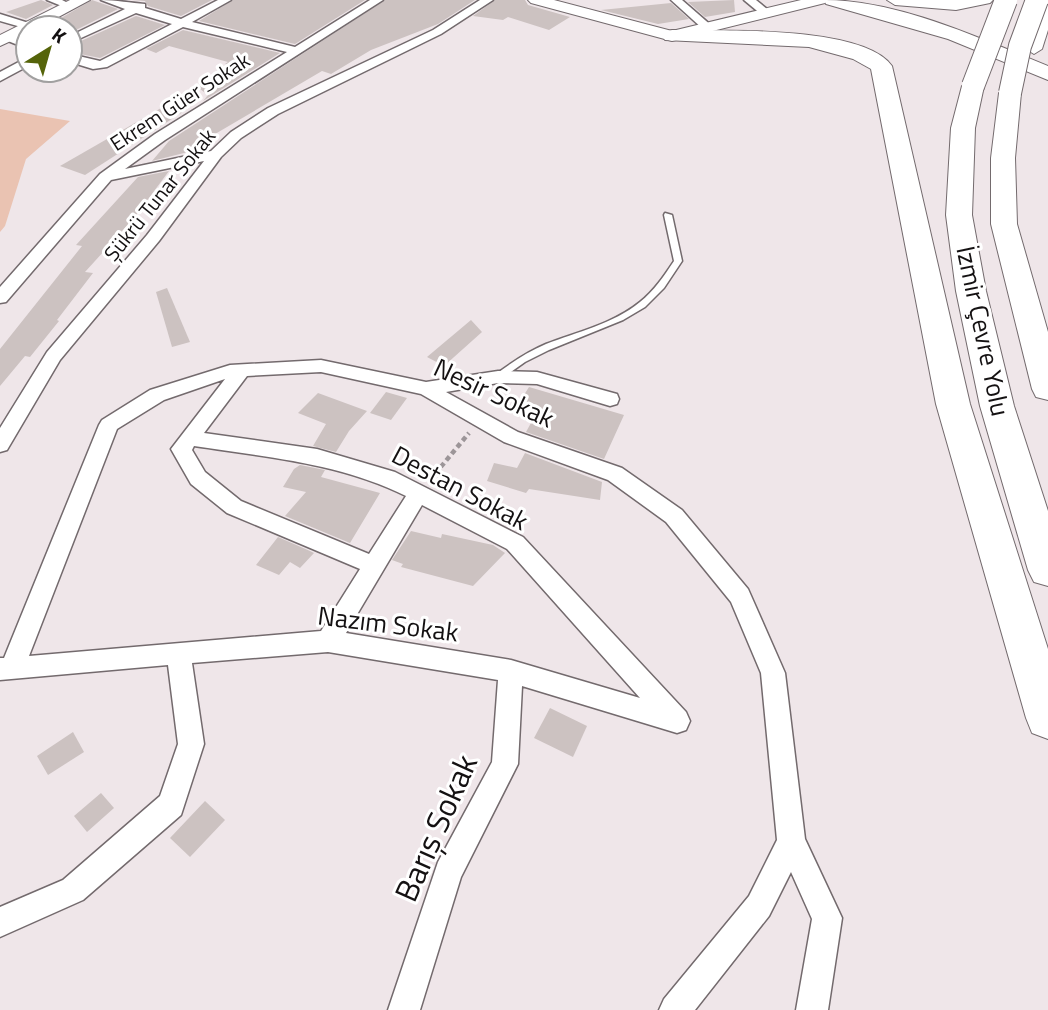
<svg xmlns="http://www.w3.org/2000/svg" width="1048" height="1010" viewBox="0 0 1048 1010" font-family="'Titillium Web',sans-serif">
  <rect width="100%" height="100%" fill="#efe6e9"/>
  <path fill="#eac3b2" d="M0 109 70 121 26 159 5 226 0 232Z"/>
  <g fill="#ccc2c1">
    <path d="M41 0 53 5 26 19 6 12Z"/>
    <path d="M92 0 118 9 70 33V28H44Z"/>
    <path d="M132 0H212L181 16 148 6 145 1Z"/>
    <path d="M233 0H365L295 44 199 21Z"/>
    <path d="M385 0H475L438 24 371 50 331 74 322 71 210 137 215 139 196 150 152 161 169 141Z"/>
    <path d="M495 0H525L528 5 570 17 549 30 508 17 503 20 473 16Z"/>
    <path d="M734 0 735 12 705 17 688 2Z"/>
    <path d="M671 3 689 19 658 24 601 10Z"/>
    <path d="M136 16 165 25 100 58 70 52V46Z"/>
    <path d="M183 30 280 53 203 101 208 95 196 86 231 65 225 64 228 62 169 46 156 53 146 49Z"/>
    <path d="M182 96 189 108 85 175 60 166Z"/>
    <path d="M169 171 134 218 85 272 93 273 57 320 59 321 30 357 25 356 0 386V349L82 246 76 245 138 177Z"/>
    <path d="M167 288 190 342 172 347 156 292Z"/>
    <path d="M471 320 482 332 444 366 427 357Z"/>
    <path d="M529 387 624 415 604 459 526 432 537 412 517 406Z"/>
    <path d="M386 392 407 398 391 420 370 413Z"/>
    <path d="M318 393 367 411 349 431 336 452 313 446 326 424 298 413Z"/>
    <path d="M525 453 602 482 600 500 529 489 526 493 487 481 494 463 517 468Z"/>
    <path d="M300 465 325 470 321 477 380 493 350 543 285 516 306 492 283 487 294 469Z"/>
    <path d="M411 531 441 538 442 534 493 545 505 553 473 586 401 567 403 564 392 560Z"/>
    <path d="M278 537 310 551 314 553 300 568 290 562 279 575 256 565Z"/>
    <path d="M550 708 587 726 573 757 534 738Z"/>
    <path d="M73 732 84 752 48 775 37 756Z"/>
    <path d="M101 793 114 808 87 832 74 816Z"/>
    <path d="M205 801 225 820 190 857 170 838Z"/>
  </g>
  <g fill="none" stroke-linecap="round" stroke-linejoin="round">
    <defs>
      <path id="service" d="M665 213 672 215 682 261 664 288 645 307 623 320 549 350 525 362 501 379H495L493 377 495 375C511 363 527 352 546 344 577 332 613 324 640 302 654 291 664 276 674 261L664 215Z"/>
      <g id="minor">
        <path d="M47 0H62L74 6 69 9Z"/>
        <path d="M101 0C116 0 131 3 145 4V8L181 19 218 0H231L192 22 295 47 370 0H383L165 140 125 169 211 151 231 132 268 108 433 30 480 0H493L441 34 278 114 241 138 221 157 159 241 60 360 7 450 0 452V428L47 352 147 235 204 161 111 180 6 302 0 303V287L100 174 155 134 287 52 183 27 107 67 93 69 70 62V54L100 61 172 24 136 13 70 43V36L125 9Z"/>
        <path d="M671 0H682L713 27 703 29Z"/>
        <path d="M744 0H756L772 13 762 15Z"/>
        <path d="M0 14 32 24 34 26 28 29 0 21Z"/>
        <path d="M7 34 28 41V49L3 39 1 37Z"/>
        <path d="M28 57V66L0 81V72Z"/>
        <path d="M321 360 426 382 498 371 537 372 617 394 619 399 617 404 610 406 537 384 498 383 446 392 518 432 622 468 682 510 748 589 785 673 805 839 842 918 828 1010H796L812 919 791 872 769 916 695 1010H659L664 999 749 896 777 840 761 673 731 602 666 522 608 480 504 442 421 394 321 372 247 376 204 433 317 449 395 472 523 537 686 712 690 721 686 730 677 733 522 686 518 764 461 877 420 1010H388L438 862 492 762 498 680 328 652 192 663 204 744 181 815 83 900 0 937V907L63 880 160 796 178 744 168 665 0 680V658H4L99 425 102 420 150 390 230 365ZM225 379 171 449 191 484 227 513 360 569 321 631 29 656 117 429 164 400ZM194 446C266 457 340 463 406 496L369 554 241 501 205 472 192 450ZM422 505 507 549 640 698 511 660 346 633Z"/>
      </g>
      <g id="secondary">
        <path d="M70 0H90L38 28H28V33L0 46V35Z"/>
        <path d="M528 0H554L672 31 801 0H828L825 3 672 41 531 3Z"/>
        <path d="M887 0H993L990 3 956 10 895 5Z"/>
        <path d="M1042 0H1048V30L1042 49 1034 54 1026 49Z"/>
      </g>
      <g id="motorway">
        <path d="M824 0C898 0 979 38 1048 66V80L948 39 826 4Z"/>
        <path d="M672 30C719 31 863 25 892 66L970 404 1048 649V739L1032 733 1026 718 936 404 871 69 853 59 809 47 665 40 662 36 665 32Z"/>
        <path d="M973 79 984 86 975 128 972 215 986 291 1014 406 1048 511V586L1034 582 1028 570 980 406 956 291 946 215 951 128 962 86Z"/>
        <path d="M1010 86 1021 93 1015 158 1017 224 1048 332V400L1036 397 1032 389 991 224V158L999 93Z"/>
      </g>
    </defs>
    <use href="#service" stroke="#736a6d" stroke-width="3"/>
    <use href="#minor" stroke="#736a6d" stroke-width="3"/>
    <use href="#secondary" stroke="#736a6d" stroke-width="2"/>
    <use href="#motorway" stroke="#736a6d" stroke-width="2"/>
    <path stroke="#9c9598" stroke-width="4.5" stroke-dasharray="5 3.5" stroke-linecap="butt" d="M430 480 469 433"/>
    <use href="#service" fill="#fff" fill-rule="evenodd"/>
    <use href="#minor" fill="#fff" fill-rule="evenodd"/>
    <use href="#secondary" fill="#fff" fill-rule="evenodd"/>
    <use href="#motorway" fill="#fff" fill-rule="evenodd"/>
    <defs>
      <g id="motorway-bridge">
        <path d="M973 86 1006 0"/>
        <path d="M1010 93 1020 46 1037 0"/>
      </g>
    </defs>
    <use href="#motorway-bridge" stroke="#736a6d" stroke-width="24" stroke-linecap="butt"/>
    <use href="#motorway-bridge" stroke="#fff" stroke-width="22"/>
  </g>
  <g text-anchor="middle" stroke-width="6" stroke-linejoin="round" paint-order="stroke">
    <g font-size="21" fill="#141112" stroke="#fff">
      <text transform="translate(180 102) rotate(-33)" y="7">Ekrem Güer Sokak</text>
      <text transform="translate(160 195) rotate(-51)" y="7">Şükrü Tunar Sokak</text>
    </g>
    <g font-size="26" fill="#141112" stroke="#fff">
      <text transform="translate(983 331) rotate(78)" y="9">İzmir Çevre Yolu</text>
      <text transform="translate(494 393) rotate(25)" y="9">Nesir Sokak</text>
      <text transform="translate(460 488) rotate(28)" y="9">Destan Sokak</text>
      <text transform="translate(388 624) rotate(7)" y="9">Nazım Sokak</text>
    </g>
    <g font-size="32" fill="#141112" stroke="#fff">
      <text transform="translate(436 828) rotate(-66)" y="11">Barış Sokak</text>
    </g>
  </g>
  <g transform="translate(49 49) rotate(37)"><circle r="33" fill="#ffffff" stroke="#a1a0a0" stroke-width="2"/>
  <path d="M0-5L12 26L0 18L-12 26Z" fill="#55640a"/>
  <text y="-10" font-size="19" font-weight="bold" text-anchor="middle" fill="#141112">K</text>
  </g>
</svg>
